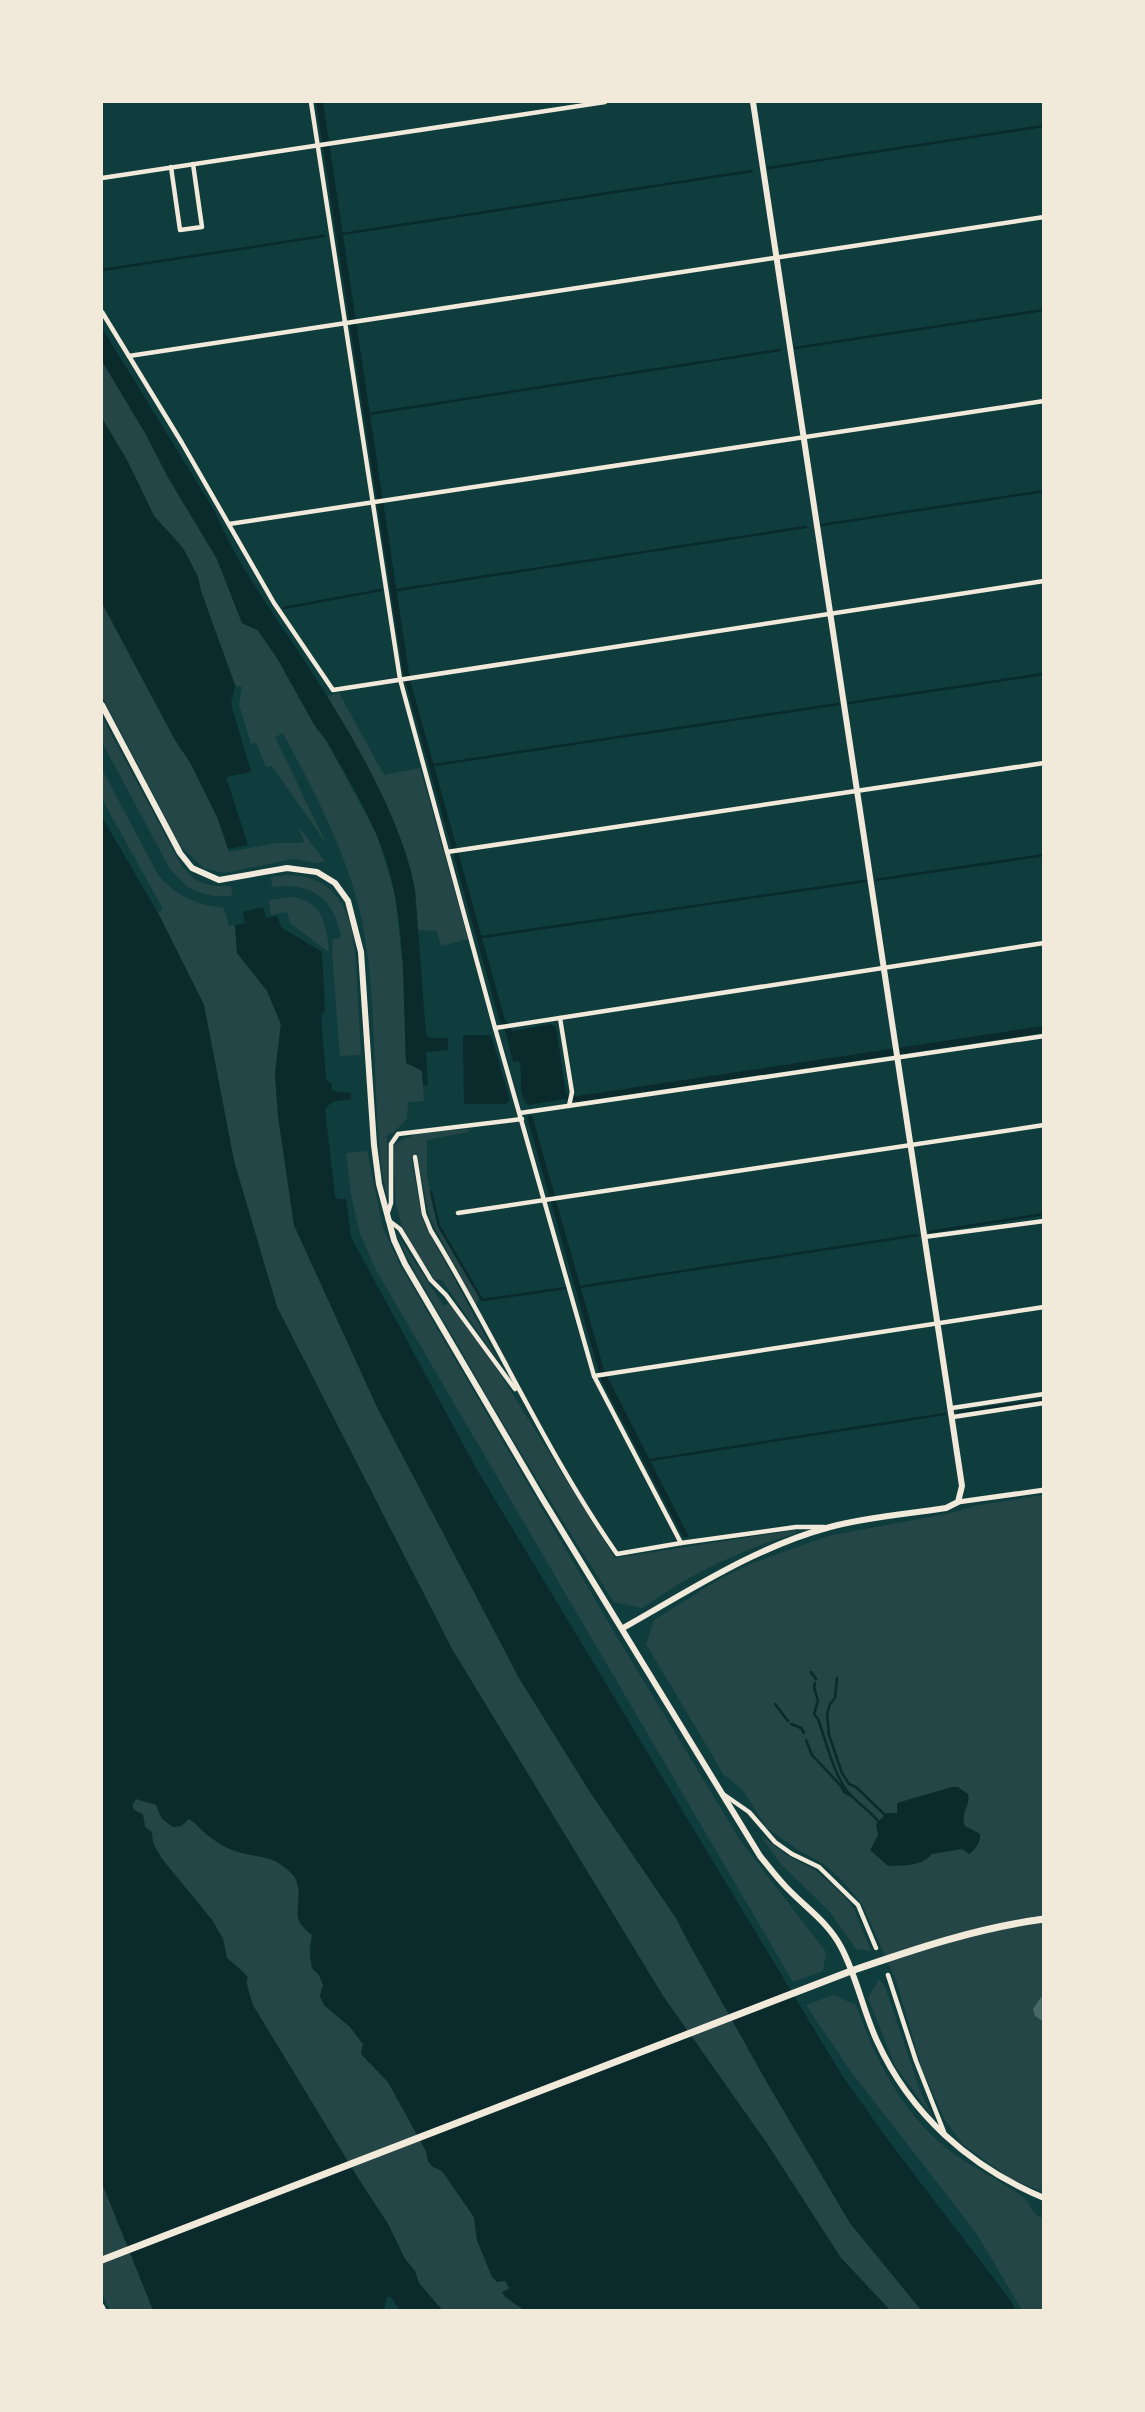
<svg xmlns="http://www.w3.org/2000/svg" width="1145" height="2412" viewBox="0 0 1145 2412" font-family="Signika,sans-serif">
  <rect width="100%" height="100%" fill="#0f3d3e"/>
  <g fill="#244646">
    <path d="M102 361 145 433 169 479 217 559 242 623 257 630 277 658 315 726 326 740 377 835 395 895 401 950 422 1072 424 1101 408 1102 407 1119 393 1133 387 1134 388 1199C380 1171 379 1143 377 1115 374 1060 374 1004 367 950 357 871 320 803 283 733L275 737 327 845 272 766 266 767 256 743 251 744 239 704 242 687 235 685 201 591 198 577 183 548 154 516 128 462 102 418Z"/>
    <path d="M102 603 175 740 191 764 218 819 229 852 276 843H301L304 841 298 826 324 860 323 862 316 863 293 859 224 873 204 868 181 847 102 696Z"/>
    <path d="M339 693 384 775 420 768 468 939 441 946 437 931 417 930 415 890 411 870 400 837 375 784 327 696Z"/>
    <path d="M102 717 180 863C194 883 206 887 231 886L232 896H213L201 893 189 888 170 869 102 742Z"/>
    <path d="M102 769 158 875C176 896 197 905 224 908L229 926 235 925 237 953 267 991 281 1024 275 1074 278 1116 294 1225 377 1407 519 1678 590 1792 676 1918 691 1947 769 2086 850 2223 921 2310H890L841 2258 766 2142 663 1996 452 1649 277 1307 234 1161 204 1005 158 913 163 909 102 799Z"/>
    <path d="M287 875C351 876 355 933 357 983 358 1007 360 1031 361 1055L340 1056 332 953 333 939 341 938C335 898 311 882 272 887L271 877Z"/>
    <path d="M291 897C323 901 325 922 329 950L327 951 290 923 287 912 271 915 269 900Z"/>
    <path d="M468 1129 469 1132 427 1140V1176L438 1227 479 1297 476 1307 429 1216 417 1155 411 1156 421 1213 426 1227 499 1362 441 1279 435 1280 409 1240 402 1225 396 1205 393 1148C405 1130 448 1131 468 1129Z"/>
    <path d="M367 1151 383 1228 400 1265 614 1632 740 1840 826 1952 823 1971 793 1982 376 1270 360 1234 351 1194 346 1153Z"/>
    <path d="M397 1235 444 1306 449 1303 495 1366 615 1558 796 1530V1533C740 1550 690 1574 642 1608L614 1602C562 1521 512 1440 464 1356 442 1316 415 1277 397 1235Z"/>
    <path d="M1043 1495V2192L1011 2179 962 2144 945 2120 922 2070 897 1983 862 1904 842 1880 821 1862 798 1850 767 1828 742 1789 724 1775 646 1644 654 1620 718 1580 750 1564 828 1536 951 1513 974 1506Z"/>
    <path d="M136 1799 156 1804 159 1813 181 1826 188 1819 199 1825 207 1835 221 1842 227 1848 273 1859 295 1876 299 1892 300 1923 312 1935 309 1948 312 1968 319 1975 323 1985 320 1996 324 2005 350 2027 363 2044 361 2054 388 2082 426 2151 428 2161 433 2167 442 2171 474 2217 477 2240 492 2277 505 2280 514 2304 524 2310H442L419 2283 415 2271 405 2259 388 2224 358 2178 252 2005 245 1973 227 1958 223 1939 212 1920 162 1859 145 1827 144 1819 132 1806Z"/>
    <path d="M761 1836 791 1858 814 1869 845 1897 853 1907 871 1951 856 1949 830 1912 780 1863Z"/>
    <path d="M879 1979 885 1987 920 2090 932 2116 895 2066 868 1998Z"/>
    <path d="M833 1995 856 2005C875 2058 899 2108 944 2146 968 2166 997 2178 1022 2196 1031 2203 1031 2214 1043 2218V2310H1022L977 2234 849 2069 806 2005Z"/>
    <path d="M102 2183 153 2310H110L102 2293Z"/>
  </g>
  <g fill="#0a2a2b">
    <path d="M316 102H323L410 680 505 1020 512 1031 551 1024 556 1027 566 1094 577 1096 1043 1026V1033L578 1102 565 1099 528 1105C516 1092 524 1077 519 1061L513 1062 506 1033 499 1019 403 673Z"/>
    <path d="M102 328 214 510C234 557 262 597 290 639 336 708 400 808 415 890L426 1035 430 1038H448V1050L426 1052 428 1085H423L422 1071 406 1063C403 998 406 922 386 860 372 817 348 779 326 740L315 726 277 658 258 630 242 623 217 559 169 479 145 433 102 361Z"/>
    <path d="M102 418 128 462 154 516 183 548 198 577 201 591 235 685 231 704 251 772 226 777 248 845 228 849 218 819 191 764 175 740 102 603Z"/>
    <path d="M102 817 158 913 204 1005 234 1161 277 1307 452 1649 663 1996 766 2142 841 2258 890 2310H524L505 2297 502 2292 510 2288 505 2281 497 2282 492 2277 477 2240 474 2217 442 2171 433 2167 428 2161 426 2151 388 2082 361 2054 363 2044 350 2027 324 2005 320 1996 323 1985 319 1975 312 1968 310 1957 312 1935C308 1932 303 1927 300 1923 293 1911 305 1889 293 1875 273 1851 251 1860 228 1848 223 1846 209 1837 205 1833 199 1828 196 1823 189 1819L181 1826 173 1827 162 1819 156 1805 136 1799 132 1806 134 1810 143 1814 145 1827 152 1832 153 1844 162 1859 212 1920 223 1939 227 1958 248 1977 246 1983 253 2005 358 2178 388 2224 405 2259 415 2271 419 2283 442 2310H400L391 2297 387 2296 384 2310H153L102 2183Z"/>
    <path d="M263 907 266 918 277 916 281 927 322 952 325 1011 321 1015 326 1079 332 1084V1091L351 1093V1099L332 1102 325 1109 335 1196 338 1199H346L351 1237 476 1468 843 2077 888 2140 1011 2301 1015 2310H921L850 2223 769 2086 691 1947 676 1918 590 1792 519 1678 377 1407 294 1225 278 1116 275 1074 281 1024 267 991 237 953 235 925 245 923 243 912Z"/>
    <path d="M463 1035H491L510 1100 506 1104H464Z"/>
    <path d="M532 1115 604 1370 689 1537H683L601 1380 527 1117Z"/>
    <path d="M952 1787H958L968 1794C971 1806 960 1813 965 1826L980 1834C981 1842 975 1850 969 1854L962 1849 932 1854C921 1867 904 1865 888 1866L870 1850 878 1835 876 1824 887 1813H897V1803Z"/>
  </g>
  <g fill="none" stroke-linecap="round" stroke-linejoin="round">
    <g stroke="#0a2a2b" stroke-width="2.5">
      <path d="M768 168 1044 126"/>
      <path d="M342 234 752 171"/>
      <path d="M102 270 324 236"/>
      <path d="M795 348 1044 310"/>
      <path d="M369 414 780 350"/>
      <path d="M821 525 1044 491"/>
      <path d="M397 590 806 527"/>
      <path d="M284 608 381 590"/>
      <path d="M849 703 1044 674"/>
      <path d="M434 765 838 704"/>
      <path d="M876 880 1044 855"/>
      <path d="M482 937 865 881"/>
      <path d="M431 1192 439 1226 482 1300 566 1288"/>
      <path d="M930 1232 1044 1214"/>
      <path d="M579 1287 918 1235"/>
      <path d="M958 1412 1044 1400"/>
      <path d="M650 1460 945 1414"/>
      <path d="M811 1672 816 1679"/>
      <path d="M837 1678 835 1698 830 1704 827 1714 829 1735 842 1773 849 1784 856 1787 885 1815"/>
      <path d="M815 1683 814 1687 818 1701 814 1714 818 1719C826 1741 833 1772 847 1791 856 1802 869 1810 879 1822"/>
      <path d="M775 1704 788 1721"/>
      <path d="M791 1724 801 1728 804 1733"/>
      <path d="M806 1740 812 1755 841 1786 844 1792 851 1796"/>
    </g>
  </g>
  <path fill="#486865" d="M1041 1997H1044V2022L1035 2016 1033 2009Z"/>
  <g fill="none" stroke-linecap="round" stroke-linejoin="round">
    <g stroke="#f1e9da" stroke-width="4.5">
      <path d="M311 102 400 679 495 1028 594 1376 681 1543 796 1527H824"/>
      <path d="M171 167 180 230 202 227 193 164"/>
      <path d="M102 178 605 102"/>
      <path d="M102 312 182 443 274 603 333 690 1044 581"/>
      <path d="M129 356 1044 217"/>
      <path d="M229 524 1044 401"/>
      <path d="M447 852 1044 763"/>
      <path d="M560 1018 572 1092 569 1106"/>
      <path d="M495 1028 1044 943"/>
      <path d="M520 1113 1044 1036"/>
      <path d="M415 1157 424 1214 431 1231C496 1337 545 1451 617 1554L681 1543"/>
      <path d="M388 1212 391 1203V1144L398 1134 522 1119"/>
      <path d="M458 1213 1044 1125"/>
      <path d="M388 1220 400 1229 431 1280 446 1295 515 1389"/>
      <path d="M924 1237 1044 1221"/>
      <path d="M594 1376 1044 1307"/>
      <path d="M952 1408 1044 1394"/>
      <path d="M953 1417 1044 1403"/>
      <path d="M723 1794 749 1812 775 1842 792 1854 819 1867 858 1905 876 1948"/>
      <path d="M888 1975 916 2061 944 2132"/>
      <path d="M102 2306 104 2310"/>
    </g>
    <path stroke="#f1e9da" stroke-width="5" d="M958 1502 1044 1490"/>
    <g stroke="#f1e9da" stroke-width="6">
      <path d="M102 705 180 853 192 868 219 880 287 868 317 872 335 883 348 901 361 952 374 1145 379 1184 394 1240 405 1264 542 1498 760 1856C769 1867 777 1878 787 1888 806 1908 828 1922 841 1947 857 1977 863 2011 877 2041 910 2114 970 2167 1044 2198"/>
      <path d="M623 1628C689 1591 755 1547 830 1527 867 1517 908 1514 946 1508L958 1502 962 1486 753 102"/>
    </g>
    <path stroke="#f1e9da" stroke-width="7" d="M102 2260 851 1971C915 1949 977 1928 1044 1919"/>
  </g>
  <rect width="1145" height="2412" fill="none" stroke="#f1e9da" stroke-width="206"/>
</svg>
